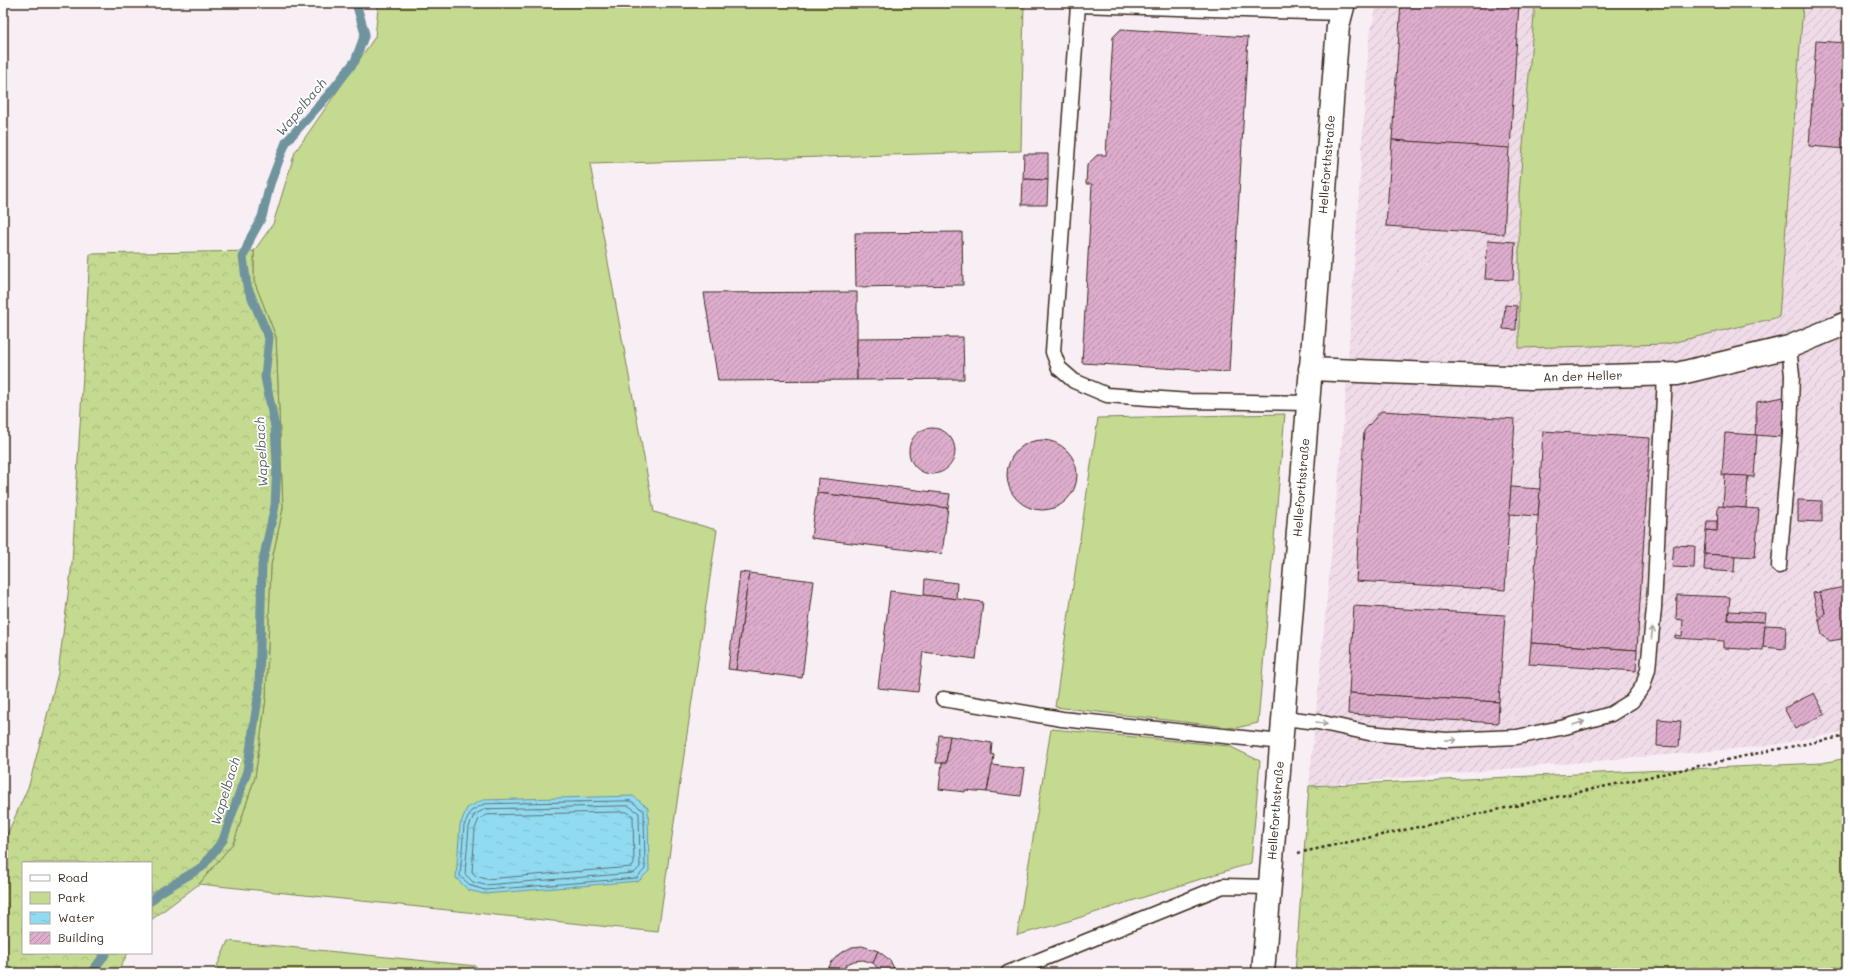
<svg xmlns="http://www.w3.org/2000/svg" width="1850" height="976" viewBox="0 0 1850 976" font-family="Mali,sans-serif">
  <defs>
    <pattern id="industrial-furrows" width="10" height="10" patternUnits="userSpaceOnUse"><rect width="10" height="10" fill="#f0dbe9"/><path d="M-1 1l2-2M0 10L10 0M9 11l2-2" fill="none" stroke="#cfbcc7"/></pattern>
    <pattern id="forest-crowns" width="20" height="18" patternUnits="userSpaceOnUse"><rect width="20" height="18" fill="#c3da90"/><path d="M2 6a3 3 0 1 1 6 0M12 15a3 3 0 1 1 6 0" fill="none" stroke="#a8bb7c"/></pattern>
    <pattern id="water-ripples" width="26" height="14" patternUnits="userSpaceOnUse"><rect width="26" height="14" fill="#91dbf2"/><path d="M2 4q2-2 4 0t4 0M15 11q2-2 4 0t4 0" fill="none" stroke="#7ebccf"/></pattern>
    <pattern id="building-hatch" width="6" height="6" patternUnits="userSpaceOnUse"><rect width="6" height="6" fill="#deadcd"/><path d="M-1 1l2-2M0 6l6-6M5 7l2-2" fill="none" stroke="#b58da6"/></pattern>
  </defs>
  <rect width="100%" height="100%" fill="#f8eff5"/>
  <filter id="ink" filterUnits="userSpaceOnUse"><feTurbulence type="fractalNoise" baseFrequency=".025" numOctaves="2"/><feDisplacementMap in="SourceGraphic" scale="8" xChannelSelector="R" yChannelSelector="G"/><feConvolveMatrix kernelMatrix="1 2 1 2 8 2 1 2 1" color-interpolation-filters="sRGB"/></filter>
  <g filter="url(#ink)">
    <path fill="url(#industrial-furrows)" d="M1377 3H1535L1519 194 1520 348 1667 344 1802 6 1770 3H1847V731L1768 746 1309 786 1344 419 1369 40Z"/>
    <g fill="#c3da90" stroke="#7f8257">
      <path d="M376 3H1024L1021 151 590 164 654 512 717 530 658 932 199 884 234 842 255 777 266 698 271 565 283 508 276 337 254 281V251L273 224 295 152 375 37 378 8Z"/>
      <path d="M1535 3H1770L1803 6 1779 317 1667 344 1519 348V194Z"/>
      <path d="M1285 414 1258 723 1236 728 1055 707 1098 418Z"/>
      <path d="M1051 729 1229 746 1260 761 1251 863 1053 926 1017 935Z"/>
      <path d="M228 941 476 966 477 973H214Z"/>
    </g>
    <g fill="url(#forest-crowns)" stroke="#7f8257">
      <path d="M254 251V281L276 337 283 508 271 565 266 698 255 777 234 842 199 884 151 920V863H23V953H128L117 973H3V844L29 785 58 673 72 563 90 254Z"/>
      <path d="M1847 758V973H1295L1309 786 1822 763Z"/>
    </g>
    <path fill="url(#water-ripples)" stroke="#6f949d" d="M633 796 648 808 649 871 639 881 484 894 468 890 456 878 460 825 467 808 483 800Z"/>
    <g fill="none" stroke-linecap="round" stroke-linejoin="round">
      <g stroke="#5d7173" stroke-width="1">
        <path d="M631 801 644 811 645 869 637 878 485 890 471 886 460 876 464 826 471 811 484 804Z"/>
        <path d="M629 806 639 813 640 867 634 873 485 885 473 882 465 874 469 827 474 815 485 809Z"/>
        <path d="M627 812 633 816 634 864 632 867 486 879 476 876 472 872 475 829 479 819 487 815Z"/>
      </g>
      <g stroke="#6f949d" stroke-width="9">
        <path d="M151 901 159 893 202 867 223 840 247 771 259 691 262 565 275 506 277 464 275 427 265 377 269 338 247 286 243 257 251 237 262 217 270 184 286 142 330 93 355 61 365 34 356 3"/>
        <path d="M91 973 106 953"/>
      </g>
    </g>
    <g fill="url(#building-hatch)" stroke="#3b2a1e">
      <path d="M1401 3H1519L1510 149 1392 140Z"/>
      <path d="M1121 29 1248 37 1229 372 1082 363 1092 184H1086L1087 165 1097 155H1106L1113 37Z"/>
      <path d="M1816 41 1847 43V149L1809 146Z"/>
      <path d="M1392 140 1509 148 1504 234 1386 226Z"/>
      <path d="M1024 154H1048V180L1023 179Z"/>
      <path d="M1023 179 1048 180 1047 205H1022Z"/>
      <path d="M962 232 963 285 856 287 855 233Z"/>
      <path d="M1488 240 1515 242 1513 280 1485 279Z"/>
      <path d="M857 292V380L718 381 704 293Z"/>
      <path d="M1505 305 1517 306 1516 330 1503 329Z"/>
      <path d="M963 337 964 379 857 380V338Z"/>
      <path d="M1784 397 1781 437 1755 435 1757 402Z"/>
      <path d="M1381 411 1515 419 1505 590 1356 581 1364 431Z"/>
      <circle cx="932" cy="451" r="23"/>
      <path d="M1543 431 1650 438 1637 650 1531 643Z"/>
      <path d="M1725 433 1757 435 1754 477 1722 475Z"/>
      <circle cx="1042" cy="475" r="35"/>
      <path d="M1725 475 1748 476 1746 508 1723 507Z"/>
      <path d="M818 478 950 494 948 508 817 493Z"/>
      <path d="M1511 487 1540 489 1538 516 1509 514Z"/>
      <path d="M817 493 948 508 942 554 811 538Z"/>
      <path d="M1798 500 1822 501V522L1798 521Z"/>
      <path d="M1718 506 1759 509 1755 557 1704 554 1706 530 1717 531Z"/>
      <path d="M1707 521H1717V531L1706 530Z"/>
      <path d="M1674 545 1695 546 1694 568 1672 567Z"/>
      <path d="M1705 554 1735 556 1734 572 1704 570Z"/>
      <path d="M740 572 749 573 736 670 728 669Z"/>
      <path d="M749 573 814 581 802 678 736 670Z"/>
      <path d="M1847 578V638L1830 641 1822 635 1819 620 1825 613 1820 592 1844 587 1843 579Z"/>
      <path d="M925 579 957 583 956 599 924 595Z"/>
      <path d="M890 591 983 602 976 659 923 652 918 692 878 688Z"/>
      <path d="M1820 592 1825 613 1819 620 1813 593Z"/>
      <path d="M1677 595 1730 597 1728 620 1765 622 1763 650 1724 648V641L1675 638V635L1682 636 1683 620 1676 619Z"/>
      <path d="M1354 606 1505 615 1499 702 1349 693Z"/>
      <path d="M1729 611 1766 613 1765 622 1728 620Z"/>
      <path d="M1765 625 1786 626 1785 649 1763 647Z"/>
      <path d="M1531 643 1637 650 1636 671 1529 664Z"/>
      <path d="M1349 693 1499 702 1498 723 1348 714Z"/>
      <path d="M1814 693 1825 714 1795 729 1784 708Z"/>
      <path d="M1658 719 1681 721 1679 747 1657 746Z"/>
      <path d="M939 735 950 736 946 763H936Z"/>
      <path d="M950 736 992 743 991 754 994 755 991 778H989L987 792 965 790V792L939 789 942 763H946Z"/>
      <path d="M992 765 1025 769 1021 796 987 792Z"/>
      <path d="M862 946 878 951 873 963 863 960 854 961 847 964 841 973H826L831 963 839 954 852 947Z"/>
      <path d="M878 951 890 960 896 973H882L873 963Z"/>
    </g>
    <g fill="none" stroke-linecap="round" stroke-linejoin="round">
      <defs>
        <g id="lane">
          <path d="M1308 403 1190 401 1107 395 1074 381 1059 368 1053 352 1078 5 1342 13"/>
          <path d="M1779 566 1790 434 1792 375 1789 347"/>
          <path d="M943 699 1062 719 1282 742"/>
          <path d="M1283 718 1318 722 1369 733 1446 740 1517 737 1565 727 1611 714 1632 701 1643 686 1648 669 1654 608 1665 374"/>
          <path d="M1008 973 1223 886 1270 887"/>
        </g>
        <g id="street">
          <path id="s1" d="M1310 369 1531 378 1677 374 1789 347 1847 323"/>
          <path id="s2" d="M1263 973 1338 26 1344 3"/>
        </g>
      </defs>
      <use href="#lane" stroke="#3b2a1e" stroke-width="17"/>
      <use href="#street" stroke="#3b2a1e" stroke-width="25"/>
      <path stroke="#3b2a1e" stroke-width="2.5" stroke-dasharray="3 3" stroke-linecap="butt" d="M1298 853 1768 751 1847 736"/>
      <use href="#lane" stroke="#fff" stroke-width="14"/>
      <use href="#street" stroke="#fff" stroke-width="22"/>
    </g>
    <defs><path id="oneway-shaft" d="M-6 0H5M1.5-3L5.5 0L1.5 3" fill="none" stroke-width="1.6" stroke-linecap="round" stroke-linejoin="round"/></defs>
    <g stroke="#a79f9a">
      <use href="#oneway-shaft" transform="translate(1652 633) rotate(-84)"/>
      <use href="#oneway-shaft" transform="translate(1322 723) rotate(10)"/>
      <use href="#oneway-shaft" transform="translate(1579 723) rotate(-16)"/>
      <use href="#oneway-shaft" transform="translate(1451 740) rotate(-1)"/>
    </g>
  </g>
  <g text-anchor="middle" stroke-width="3.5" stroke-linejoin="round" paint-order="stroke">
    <g font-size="12" fill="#3b2a1e" stroke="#fff">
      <text dy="4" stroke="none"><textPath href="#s2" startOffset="811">Helleforthstraße</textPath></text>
      <text dy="4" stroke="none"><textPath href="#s1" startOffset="273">An der Heller</textPath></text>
      <text dy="4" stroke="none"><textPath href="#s2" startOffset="487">Helleforthstraße</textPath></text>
      <text dy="4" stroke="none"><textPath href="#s2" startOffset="163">Helleforthstraße</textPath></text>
    </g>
    <g font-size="13" font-style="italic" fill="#555f5e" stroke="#fff">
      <text transform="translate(301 107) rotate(-50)" y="5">Wapelbach</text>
      <text transform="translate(261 452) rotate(-93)" y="5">Wapelbach</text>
      <text transform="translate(225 791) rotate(-73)" y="5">Wapelbach</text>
    </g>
  </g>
  <rect width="1850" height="976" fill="none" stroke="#fff" stroke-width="16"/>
  <rect x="8" y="8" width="1834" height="960" fill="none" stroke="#3b2a1e" stroke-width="1.5" filter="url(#ink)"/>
  <rect x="22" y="862" width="130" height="92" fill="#ffffff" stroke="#b1aaa5"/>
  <rect x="30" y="875" width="20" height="6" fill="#ffffff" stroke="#b1aaa5"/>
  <text x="58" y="882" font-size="12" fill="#3b2a1e">Road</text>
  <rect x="30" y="892" width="20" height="12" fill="#c3da90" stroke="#b1aaa5"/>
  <text x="58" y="902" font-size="12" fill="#3b2a1e">Park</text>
  <rect x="30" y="912" width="20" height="12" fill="url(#water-ripples)" stroke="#b1aaa5"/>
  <text x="58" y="922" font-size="12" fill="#3b2a1e">Water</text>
  <rect x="30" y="932" width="20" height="12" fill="url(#building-hatch)" stroke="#b1aaa5"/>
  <text x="58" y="942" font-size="12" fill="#3b2a1e">Building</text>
</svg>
